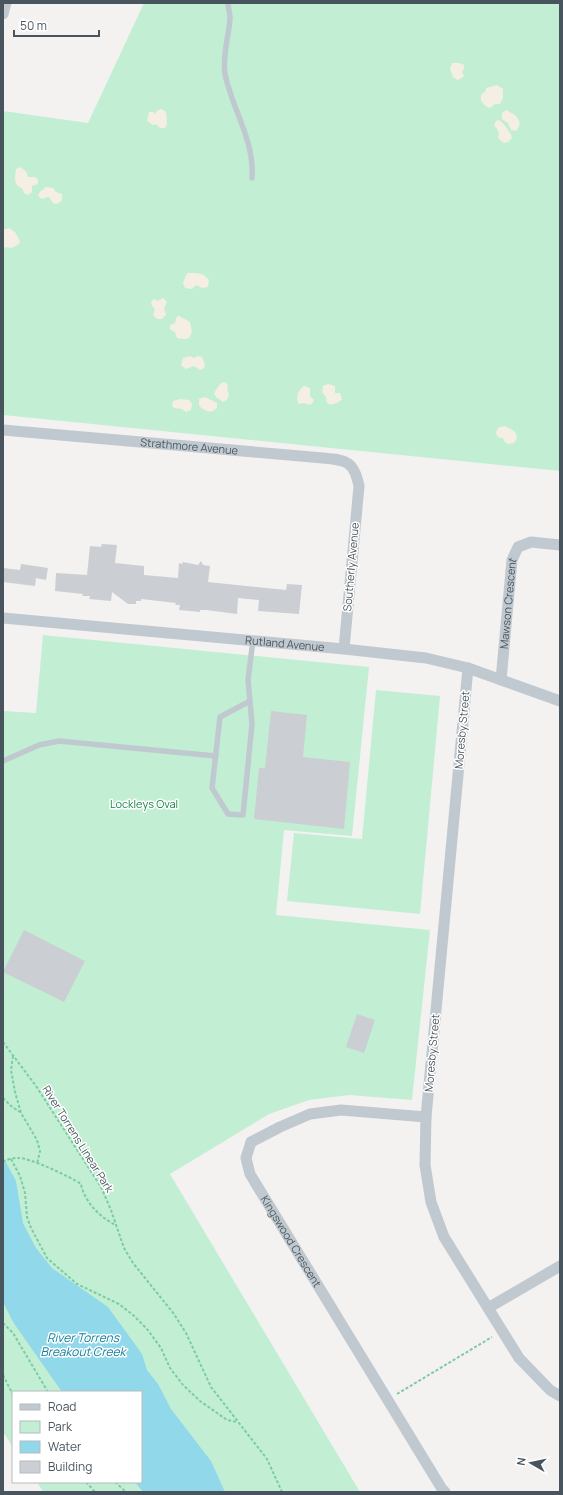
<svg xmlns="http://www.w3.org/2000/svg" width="563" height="1495" viewBox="0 0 563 1495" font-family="Manrope,sans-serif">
  <rect width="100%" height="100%" fill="#f4f1f1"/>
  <g fill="#c2efd3">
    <path d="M144 3H560V471L3 415V111L88 123Z"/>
    <path d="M43 635 369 667 352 836 284 830 276 915 430 930 412 1100 349 1095 309 1100 269 1114 170 1174 360 1492H43L37 1482H141V1392H13V1447L3 1432V711L36 713Z"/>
    <path d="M376 690 440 696 420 914 287 901 294 833 362 839Z"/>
  </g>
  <g fill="#f4eee3">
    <path d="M452 63H459L464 65V68L462 72 464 76 460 79 458 80 453 77 450 69Z"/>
    <path d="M497 85 503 89V98L500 104H495L490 108C483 106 476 96 485 92L486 88Z"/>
    <path d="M162 109 166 112 167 124 165 128H160L156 124 153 125 147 121 149 112H153L155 114 158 110Z"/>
    <path d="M506 110C515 114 525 121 516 131L511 130 508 123 502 119V113Z"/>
    <path d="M499 120C503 122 512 134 512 138L508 142 504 143 498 138 499 132 494 125 496 121Z"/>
    <path d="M20 167 26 171 28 177H35L38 180V184L32 186V192L28 195 24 193 22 188C13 185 15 177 16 169Z"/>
    <path d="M46 187 53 188 56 192 62 194C63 199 61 203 56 204L53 203 49 197C44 197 42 202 38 195L40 192Z"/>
    <path d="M9 228 15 232 20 241 19 244 12 248 3 247V230Z"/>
    <path d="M188 273C196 273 203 272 209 280L208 287 202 288 196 285 192 289 185 288 183 283 186 275Z"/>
    <path d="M163 298 167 302 164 308 166 315 162 319H157L153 315 155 309 152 306 151 302 154 299 158 301Z"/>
    <path d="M177 316H179L190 322 192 332 189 338 185 339 177 338 175 332 170 329V325L175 323Z"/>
    <path d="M190 356 194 358 198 356 202 357 205 365 204 368 200 370 194 366 186 369 181 365 183 358Z"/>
    <path d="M224 382 226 383 228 385 227 390 229 394 227 400 223 402 216 397 214 393 220 384Z"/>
    <path d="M328 384 335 386V393H340L342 399C339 403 331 406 327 403L326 397 322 392 323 386Z"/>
    <path d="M304 386 310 388V396L314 400 313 402 310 405 304 403 299 404C295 399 298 389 304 386Z"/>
    <path d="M205 397 217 403V408L213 411C209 413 201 409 199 405V399Z"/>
    <path d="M180 399 189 400 192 404 191 410 186 412 182 409 174 408 172 406 173 401Z"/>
    <path d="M504 426C510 428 517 431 517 438L514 443 508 444 504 441 503 438H500L497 436 496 432 498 428Z"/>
  </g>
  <path fill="#91d8ea" d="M3 1157 16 1181 23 1223 36 1248 52 1268 108 1307 142 1354 147 1370 158 1384 171 1409 211 1461 225 1492H143L135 1482H141V1392H62L13 1322 3 1302Z"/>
  <g fill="#cbced3">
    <path d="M102 544 117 545 115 563 144 566V575L178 578 179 563 182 564 183 562 198 565 201 561 203 565 210 566 208 582 286 590 287 584 302 585 299 614 258 611 259 600 238 598 237 614 206 610H200V612L179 610 180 605H175L176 603 141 599V601H136V604H128L112 592 111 601 89 599 90 596H82L83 594 55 591 56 573 87 575 90 546 101 547Z"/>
    <path d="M21 564 48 568 46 580 36 578 35 586 3 582V568L20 570Z"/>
    <path d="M271 711 307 715 303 757 350 762 344 829 254 819 259 768H265Z"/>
    <path d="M24 930 85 961 64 1002 3 972Z"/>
    <path d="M357 1014 375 1020 364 1053 346 1047Z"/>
  </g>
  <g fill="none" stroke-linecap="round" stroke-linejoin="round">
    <g stroke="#7bcca3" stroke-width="2" stroke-dasharray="3 2" stroke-linecap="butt">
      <path d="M3 1042 36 1086 101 1187 111 1210 124 1248 133 1263 174 1314 186 1333 211 1387 267 1459 282 1492"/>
      <path d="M13 1056 11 1070 15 1092 21 1113 37 1140 40 1151 37 1164"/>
      <path d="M3 1098 11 1106 20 1112"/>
      <path d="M11 1159 20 1176 25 1193 27 1217 31 1228 47 1258 77 1284 119 1304 133 1315 147 1329 161 1348 170 1368 183 1385 200 1401 227 1420 237 1422"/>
      <path d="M3 1162C7 1159 13 1158 18 1158 28 1157 71 1177 81 1184 84 1201 100 1218 116 1225"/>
      <path d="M3 1323 13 1333 48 1392"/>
      <path d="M3 1375 13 1395"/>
      <path d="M397 1394 492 1337"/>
      <path d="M86 1482 95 1492"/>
      <path d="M115 1482 126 1492"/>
    </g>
    <g stroke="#c0c9cf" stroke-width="5.5">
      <path d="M228 3C228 8 230 13 230 18 229 37 222 55 225 74 232 109 255 141 252 178"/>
      <path d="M250 701 220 717 212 788 228 814 243 815 252 724 248 680 253 640"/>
      <path d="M3 761 39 745 59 741 216 756"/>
    </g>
    <g stroke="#c0c9cf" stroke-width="11">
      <path d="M3 14 6 3"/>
      <path id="s1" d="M3 430 323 458C346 460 354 461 359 486L344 649"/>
      <path id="s2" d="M3 618 344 649 426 658 468 668 560 701"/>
      <path d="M468 668 426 1117 425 1165 431 1202 444 1237 519 1358 550 1390 560 1396"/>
      <path id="s3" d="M501 680 512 560 518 547 531 542 560 545"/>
      <path id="s4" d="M426 1117 341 1110 310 1114 280 1127 251 1142 246 1158 250 1174 442 1489 445 1492"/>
      <path d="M488 1308 560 1266"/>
    </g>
  </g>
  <g text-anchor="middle" stroke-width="3" stroke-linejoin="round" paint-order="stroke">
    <g font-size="11" fill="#49555e" stroke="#fff">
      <text dy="4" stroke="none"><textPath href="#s1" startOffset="187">Strathmore Avenue</textPath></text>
      <text transform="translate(351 567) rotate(-85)" y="4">Southerly Avenue</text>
      <text dy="4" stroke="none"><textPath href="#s3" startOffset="77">Mawson Crescent</textPath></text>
      <text dy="4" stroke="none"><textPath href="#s2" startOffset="283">Rutland Avenue</textPath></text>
      <text transform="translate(462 730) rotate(-85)" y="4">Moresby Street</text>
      <text transform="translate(432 1053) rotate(-85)" y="4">Moresby Street</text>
      <text transform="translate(78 1139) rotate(58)" y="4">River Torrens Linear Park</text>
      <text dy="4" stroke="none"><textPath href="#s4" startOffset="294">Kingswood Crescent</textPath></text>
    </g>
    <g font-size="11" fill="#1a804c" stroke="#fff">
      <text x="144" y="808">Lockleys Oval</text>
    </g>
    <g font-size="12" font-style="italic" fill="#107f9b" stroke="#fff">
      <text x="83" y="1342">River Torrens<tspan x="83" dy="14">Breakout Creek</tspan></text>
    </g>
  </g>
  <rect width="563" height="1495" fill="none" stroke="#49555e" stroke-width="8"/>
  <rect x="12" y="1391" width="130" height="92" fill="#ffffff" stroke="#b6bbbf"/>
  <rect x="20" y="1404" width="20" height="6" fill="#c0c9cf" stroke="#b6bbbf"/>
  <text x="48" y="1411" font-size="12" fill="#49555e">Road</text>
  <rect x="20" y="1421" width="20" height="12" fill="#c2efd3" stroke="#b6bbbf"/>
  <text x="48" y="1431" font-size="12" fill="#49555e">Park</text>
  <rect x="20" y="1441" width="20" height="12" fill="#91d8ea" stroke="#b6bbbf"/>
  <text x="48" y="1451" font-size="12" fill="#49555e">Water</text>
  <rect x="20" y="1461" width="20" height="12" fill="#cbced3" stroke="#b6bbbf"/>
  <text x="48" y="1471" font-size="12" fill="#49555e">Building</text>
  <g transform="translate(531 1463) rotate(279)" stroke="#ffffff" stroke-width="3" paint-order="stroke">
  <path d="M0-3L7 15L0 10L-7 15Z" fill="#49555e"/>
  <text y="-6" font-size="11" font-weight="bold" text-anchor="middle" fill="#49555e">N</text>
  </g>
  <path d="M14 30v6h85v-6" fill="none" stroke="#49555e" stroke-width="2"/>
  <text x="20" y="30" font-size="12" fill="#49555e" stroke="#ffffff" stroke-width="3" paint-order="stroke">50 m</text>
</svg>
